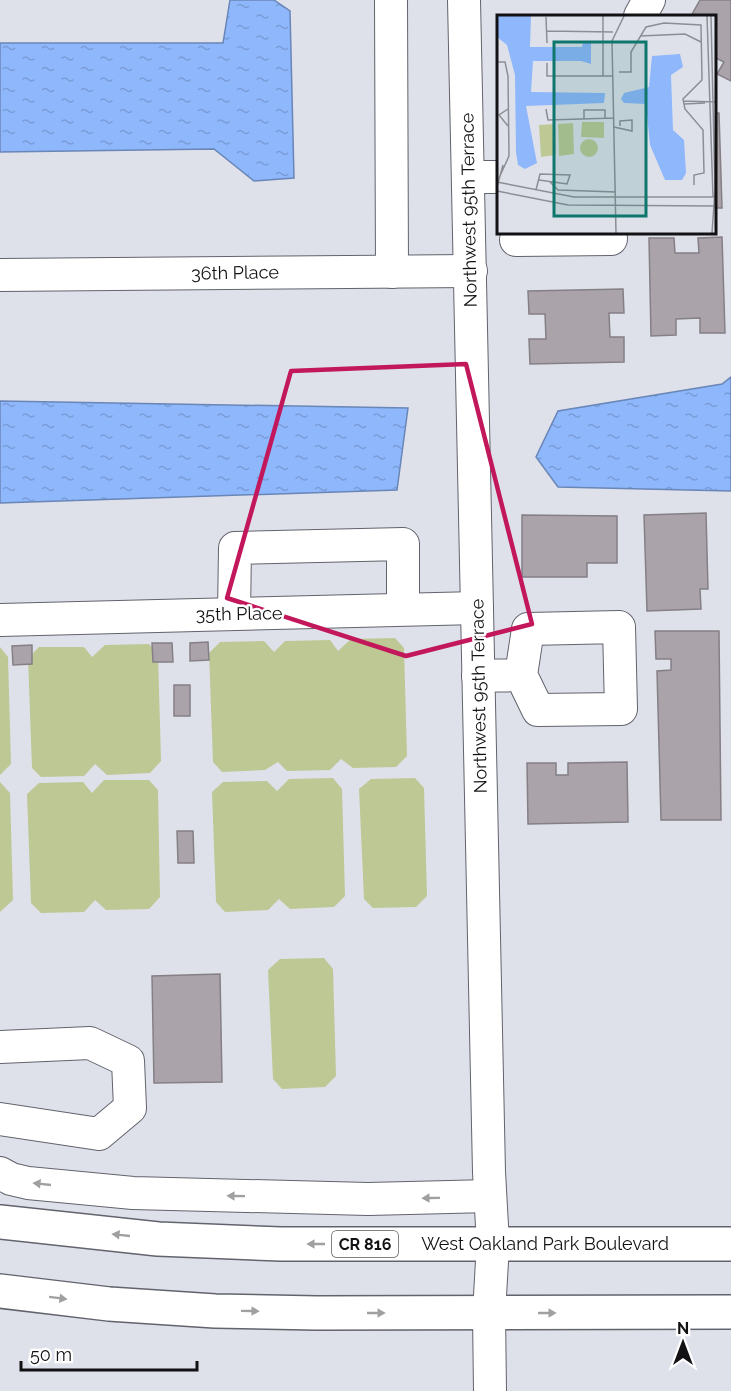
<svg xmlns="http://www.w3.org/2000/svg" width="731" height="1391" viewBox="0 0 731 1391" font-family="Raleway,sans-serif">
  <defs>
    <pattern id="water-ripples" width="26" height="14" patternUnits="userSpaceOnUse" patternTransform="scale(1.5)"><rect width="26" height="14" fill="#8eb7fc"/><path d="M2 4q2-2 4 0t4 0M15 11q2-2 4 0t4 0" fill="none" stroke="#799cd7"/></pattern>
  </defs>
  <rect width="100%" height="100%" fill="#dfe1ea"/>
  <g fill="#bec894">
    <path d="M395 638 404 648 407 756 396 767 353 768 341 759 330 770 287 771 278 762 265 770 222 772 213 762 209 653 220 642 264 641 274 652 285 641 330 640 338 651 351 639Z"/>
    <path d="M149 644 158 654 161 761 150 773 107 775 95 764 84 776 41 777 32 768 28 658 39 647H84L92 657 105 645Z"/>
    <path d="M0 647 8 657 11 764 0 775Z"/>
    <path d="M333 778 342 789 345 896 334 907 290 909 279 899 268 910 225 912 216 902 212 792 223 782 267 781 277 791 289 779Z"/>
    <path d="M415 778 424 788 427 896 416 907 373 908 364 899 359 789 371 779Z"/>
    <path d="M104 780H149L158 790 160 897 149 909 106 910 95 900 84 912 41 913 31 903 27 794 39 783 83 782 92 793Z"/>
    <path d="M0 782 10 793 13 900 0 912Z"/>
    <path d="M324 958 333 969 336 1076 325 1087 282 1089 273 1079 268 970 280 959Z"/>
  </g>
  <g fill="url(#water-ripples)" stroke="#6986b7" stroke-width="1.5">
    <path d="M230 0H274L290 11 294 178 254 181 214 149 0 152V43H223Z"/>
    <path d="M731 377V491L558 487 536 457 558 411 722 384Z"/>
    <path d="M0 401 408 408 397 490 0 503Z"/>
  </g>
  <g fill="#aaa3aa" stroke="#857f86" stroke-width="1.5">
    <path d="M700 0H731V81L717 74 724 62 714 57V16H691Z"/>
    <path d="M714 113H719L722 208H714Z"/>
    <path d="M722 237 725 333H700V318L676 319V335L651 336 649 238H674L675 253H699L698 238Z"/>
    <path d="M623 289 624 313H609L610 337H624V362L530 364 529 339H546L545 314H529L528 291Z"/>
    <path d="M706 513 708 589H700L701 609 647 611 644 515Z"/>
    <path d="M522 515 617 516V563H587V577H522Z"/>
    <path d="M655 631H719L721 820H661L657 671 671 670V659H656Z"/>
    <path d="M208 642 209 660 190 661V643Z"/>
    <path d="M152 643H172L173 662H153Z"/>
    <path d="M32 645V664L13 665 12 646Z"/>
    <rect x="174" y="685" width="16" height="31"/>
    <path d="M627 762 628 822 528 824 527 763H556V775H568V763Z"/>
    <path d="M177 831H193L194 863H178Z"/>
    <path d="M220 974 222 1082 154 1083 152 976Z"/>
  </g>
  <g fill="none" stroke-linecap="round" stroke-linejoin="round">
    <defs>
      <g id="minor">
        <path d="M391 0 392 272"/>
        <path d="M464 0 489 1172 493 1244 489 1313 490 1391"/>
        <path d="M640 16 649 0"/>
        <path d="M468 177H498"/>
        <path d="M516 240 611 239 610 232"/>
        <path d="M0 275 471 271"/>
        <path d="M234 614 235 548 403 544V609"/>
        <path d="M0 620 477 608"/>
        <path d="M478 676 521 675 538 710 621 709 619 627 528 629 521 675"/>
        <path d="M0 1047 90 1043 128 1061 130 1108 99 1134 0 1119"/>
        <path d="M0 1173 11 1179 28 1183 133 1193 368 1199 490 1196"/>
      </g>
      <g id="major">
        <path d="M0 1222 158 1239 281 1244H731"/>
        <path d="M0 1291 109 1304 215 1311 317 1313 731 1312"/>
      </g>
    </defs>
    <use href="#minor" stroke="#62636c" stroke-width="34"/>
    <use href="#major" stroke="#62636c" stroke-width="36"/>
    <use href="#minor" stroke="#fff" stroke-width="32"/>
    <use href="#major" stroke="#fff" stroke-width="33"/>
  </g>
  <defs><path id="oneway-solid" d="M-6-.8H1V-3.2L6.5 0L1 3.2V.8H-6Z" transform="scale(1.5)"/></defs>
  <g fill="#a0a0a1">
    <use href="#oneway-solid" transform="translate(42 1184) rotate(-174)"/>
    <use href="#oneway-solid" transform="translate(236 1196) rotate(-179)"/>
    <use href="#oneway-solid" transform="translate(431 1198) rotate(179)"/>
    <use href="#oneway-solid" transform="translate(121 1235) rotate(-174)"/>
    <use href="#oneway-solid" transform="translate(316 1244) rotate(-180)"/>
    <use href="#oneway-solid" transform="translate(58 1298) rotate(7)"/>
    <use href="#oneway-solid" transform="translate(250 1311) rotate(1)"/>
    <use href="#oneway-solid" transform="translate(376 1313)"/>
    <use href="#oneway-solid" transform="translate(547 1313)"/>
  </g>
  <path fill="none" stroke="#c2185b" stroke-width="4.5" stroke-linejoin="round" d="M466 364 532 624 406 656 227 598 291 371Z"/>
  <g text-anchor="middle" stroke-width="5" stroke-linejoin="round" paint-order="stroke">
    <rect fill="#fff" stroke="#59595b" stroke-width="1.5" x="332" y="1231" width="66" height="26" rx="4.5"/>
    <g font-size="16" font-weight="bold" fill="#121215">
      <text x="365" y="1250">CR 816</text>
    </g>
    <g font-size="18" fill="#121215" stroke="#fff">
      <text transform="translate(469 210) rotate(-91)" y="6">Northwest 95th Terrace</text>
      <text transform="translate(235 273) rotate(-1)" y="6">36th Place</text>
      <text transform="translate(239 614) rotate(-1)" y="6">35th Place</text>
      <text transform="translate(479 696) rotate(-91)" y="6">Northwest 95th Terrace</text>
      <text x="545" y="1250">West Oakland Park Boulevard</text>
    </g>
  </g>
  <g transform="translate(497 15)">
    <rect width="219" height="219" fill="#dfe1ea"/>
    <path d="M107 107V123L84 122 85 107ZM76 108 77 139 62 141 61 109ZM58 109 59 140 44 142 42 110ZM83 133a9 9 0 1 1 18 0a9 9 0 1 1-18 0Z" fill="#bec894"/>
    <path d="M0 1H34L33 32H85L86 27 94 28V49L84 46H36L34 77 108 78 107 88 29 91 40 148 28 154 21 150 19 137 18 60 10 30 0 22ZM183 39 186 52 174 60 176 115 187 125 189 158 185 165H168L153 130 149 89 127 88 124 84 127 78 152 72 155 41Z" fill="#8eb7fc"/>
    <path fill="none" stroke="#8d8e95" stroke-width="1.5" d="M106 1V61M210 1 216 182M214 1 218 175 215 218M49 2 50 28M49 16 116 17M143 21 188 19 204 27M0 47H8L11 61 12 141 2 163M50 48V61H116M122 57H134V37L149 12 167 8 204 10 205 65 186 84 188 94 206 115 207 158 197 160V170M186 86 219 87M187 89 208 88M11 94 2 100 11 111M49 94 51 105 117 103M87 104V95H108V103M117 112 135 116V105L123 106V111M52 166 61 175 119 177M0 167 77 182H219M0 172 6 150M39 175 43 159 73 160 70 169 42 165M0 176 71 190 219 191M119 218 115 26 127 1"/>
    <path fill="#0f766e" fill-opacity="0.15" stroke="#0f766e" stroke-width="3" d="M57 27H149V201H57Z"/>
    <rect width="219" height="219" fill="none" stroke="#121215" stroke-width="3"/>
  </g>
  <g transform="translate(683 1343)" stroke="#ffffff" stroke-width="4.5" paint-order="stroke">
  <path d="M0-4.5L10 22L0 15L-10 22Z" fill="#121215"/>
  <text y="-9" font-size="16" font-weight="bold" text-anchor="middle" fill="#121215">N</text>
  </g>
  <path d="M21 1361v9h176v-9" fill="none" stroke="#121215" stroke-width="3"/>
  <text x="30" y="1361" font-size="18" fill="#121215" stroke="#ffffff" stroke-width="4.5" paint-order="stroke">50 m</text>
</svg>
